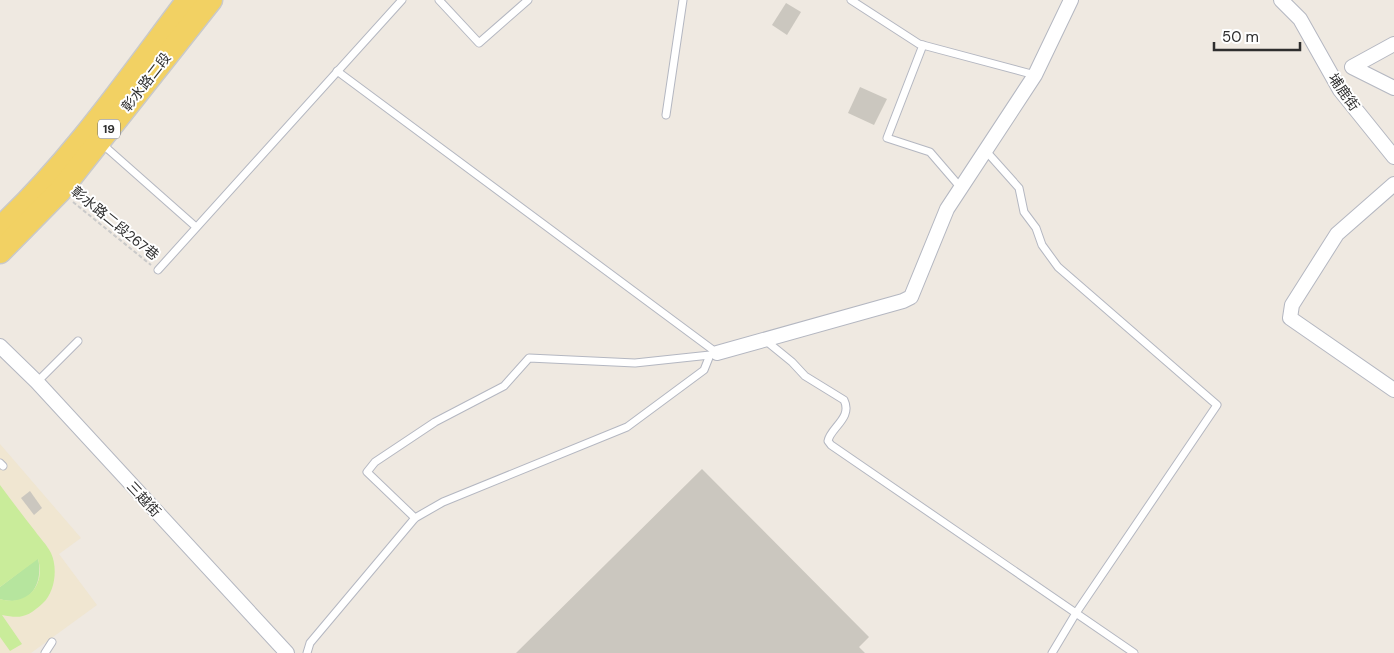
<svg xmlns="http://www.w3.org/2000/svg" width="1394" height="653" viewBox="0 0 1394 653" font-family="'DM Sans','Noto Sans TC',sans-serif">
  <rect width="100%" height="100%" fill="#efe9e1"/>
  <path fill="#f0e6d1" d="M0 444 81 538 59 554 97 605 31 653H0Z"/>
  <path fill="#b6e59e" d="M38 558C44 585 29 608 0 599V587Z"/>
  <path fill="#c9ec9a" d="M0 485C12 501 23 516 35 531 40 538 47 545 51 553 58 568 55 592 43 603 28 617 21 619 2 615L22 644 10 651 0 637V599C27 607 46 585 38 559L0 587Z"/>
  <g fill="#cbc7bf">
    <path d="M786 3 801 12 787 35 772 25Z"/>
    <path d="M860 87 887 99 874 125 848 113Z"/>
    <path d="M702 469 869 637 859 647 865 653H516Z"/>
    <path d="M30 491 42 508 34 515 21 498Z"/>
  </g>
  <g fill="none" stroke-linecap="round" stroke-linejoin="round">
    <defs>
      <g id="lane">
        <path d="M439 0 479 43 528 0"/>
        <path d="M851 0 919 44 1035 75"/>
        <path d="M923 45 887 138 930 152 961 188"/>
        <path d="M337 71 717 353"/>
        <path d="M666 115 683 0"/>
        <path d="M101 143 196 227"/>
        <path d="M986 151 1019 188 1024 212 1036 228 1042 245 1058 267 1217 405 1076 613 1052 653"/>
        <path d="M158 270 402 0"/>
        <path d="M765 340 792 362 805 376 844 400C853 418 830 428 828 441L831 445 1134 653"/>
        <path d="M37 382 78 341"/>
        <path d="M0 463 3 466"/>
        <path d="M415 518 367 472 375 462 435 422 504 386 529 358 635 363 710 355"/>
        <path d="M45 653 52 642"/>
        <path d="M307 653 310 643 415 518 443 502 627 427 704 370 710 355 717 353"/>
      </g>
      <g id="street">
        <path d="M1281 0 1300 19 1340 90 1394 157"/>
        <path d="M1394 44 1352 67 1394 88"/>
        <path d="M1394 184 1337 234 1292 305 1290 318 1394 390"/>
        <path d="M0 346 37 382 287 653"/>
        <path d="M717 353 903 301 911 297 947 209 1035 75 1071 0"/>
      </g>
      <g id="primary">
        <path d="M0 228C72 161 129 78 188 0"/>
        <path d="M0 252 60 191 211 0"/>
      </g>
    </defs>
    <use href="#lane" stroke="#b4b7c1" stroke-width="9"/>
    <use href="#street" stroke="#b4b7c1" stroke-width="16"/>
    <use href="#primary" stroke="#c9c9c9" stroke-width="25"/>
    <path stroke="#c9c9c9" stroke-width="2" stroke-dasharray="4 2.5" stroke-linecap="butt" d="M73 202 151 265"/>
    <use href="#lane" stroke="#fff" stroke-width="7"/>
    <use href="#street" stroke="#fff" stroke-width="14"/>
    <use href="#primary" stroke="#f2d163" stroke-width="22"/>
  </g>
  <g text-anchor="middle" stroke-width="4" stroke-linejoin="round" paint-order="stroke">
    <rect fill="#fff" stroke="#6d6d6d" stroke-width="1" x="98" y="119.5" width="22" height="19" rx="4"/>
    <g font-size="12" font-weight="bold" fill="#2e2e2e">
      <text x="109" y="133">19</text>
    </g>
    <g font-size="14" fill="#2e2e2e" stroke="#fff">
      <text transform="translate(146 82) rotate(-52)" y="5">彰水路二段</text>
      <text transform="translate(1344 92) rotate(55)" y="5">埔鹿街</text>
      <text transform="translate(115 223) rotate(39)" y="5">彰水路二段267巷</text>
      <text transform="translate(144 499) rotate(47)" y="5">三越街</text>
    </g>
  </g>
  <path d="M1214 42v8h86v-8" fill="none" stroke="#2e2e2e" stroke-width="2.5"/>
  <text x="1222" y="42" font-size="15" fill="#2e2e2e" stroke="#ffffff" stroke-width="4" paint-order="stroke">50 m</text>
</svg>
